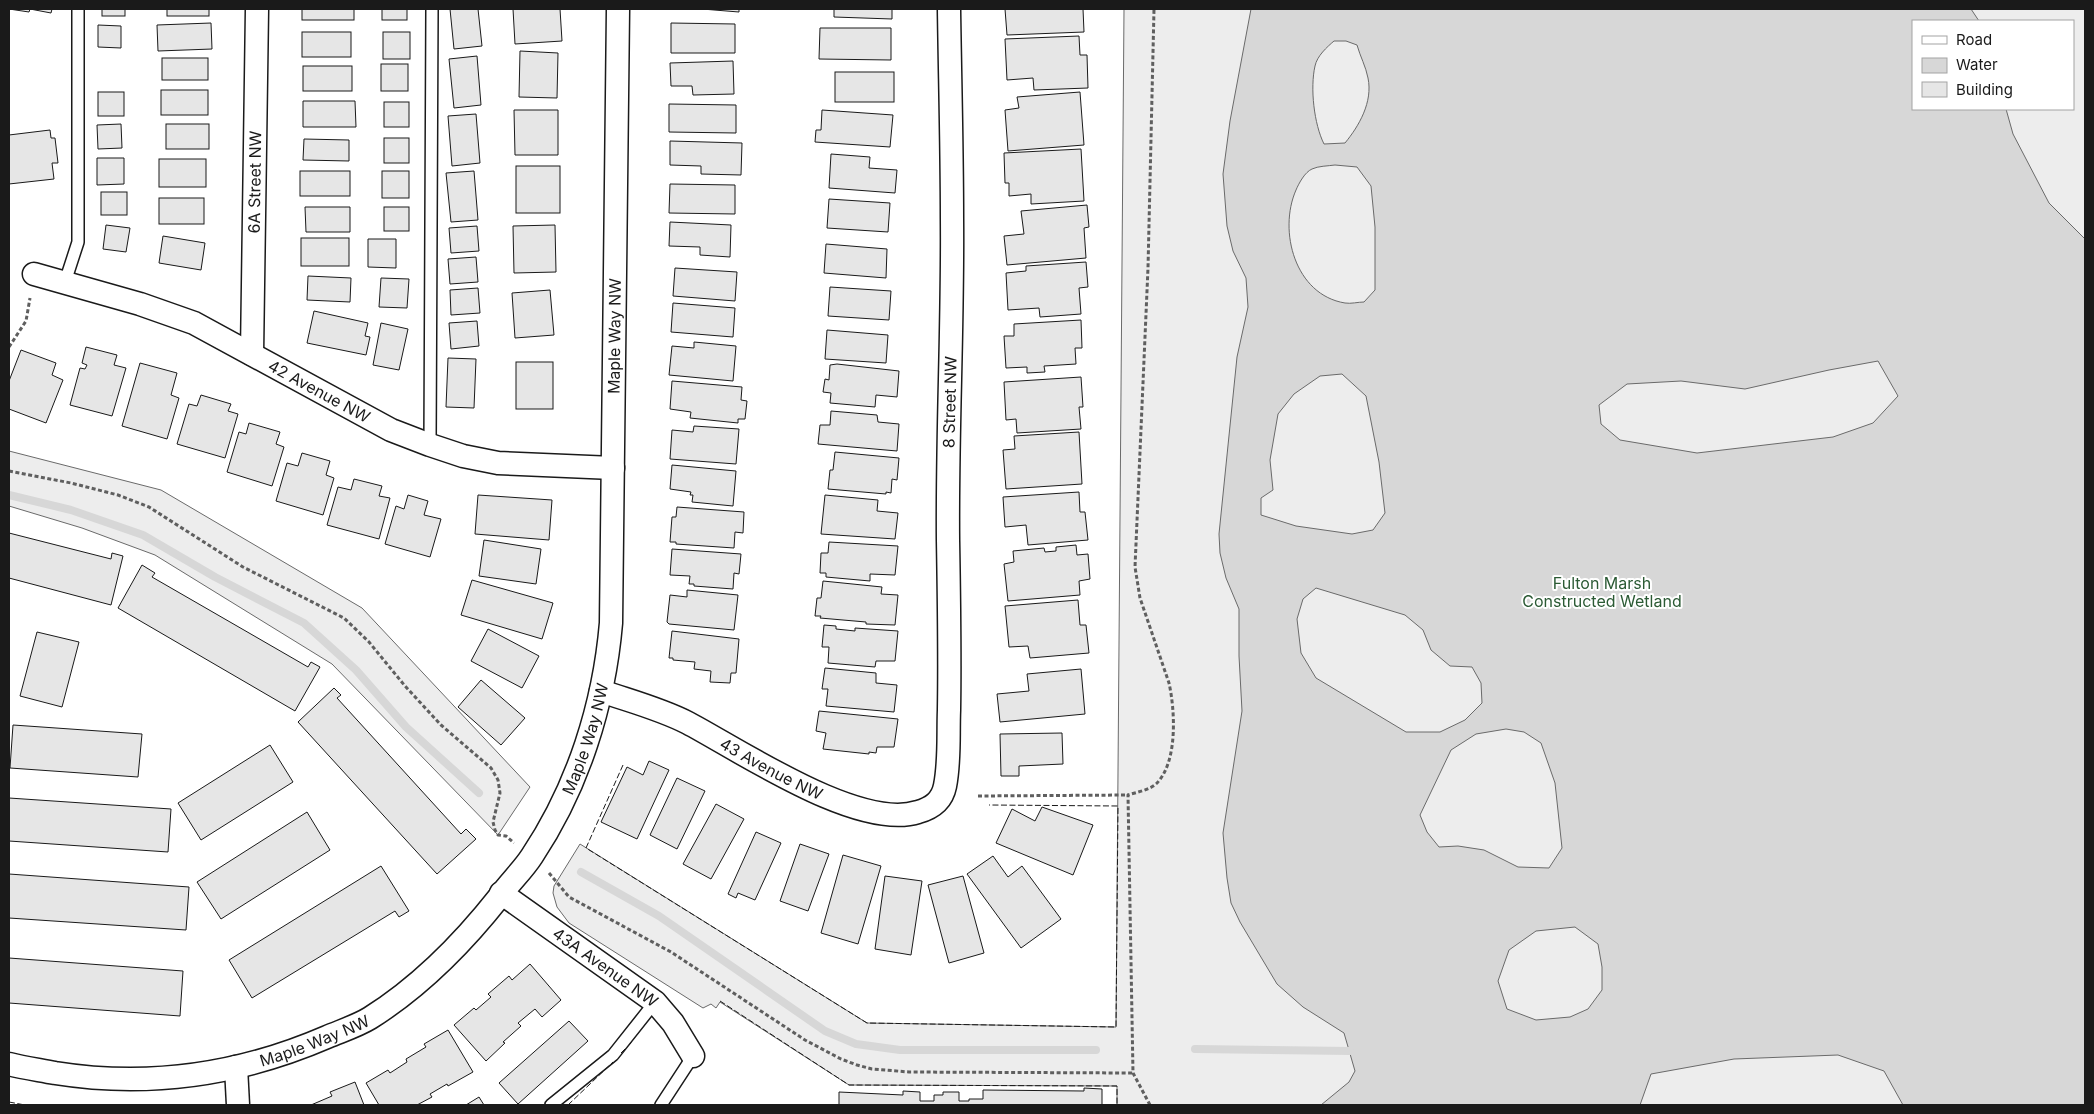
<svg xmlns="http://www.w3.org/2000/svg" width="2094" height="1114" viewBox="0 0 2094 1114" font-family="Inter,sans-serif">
  <rect width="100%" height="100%" fill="#fff"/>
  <g fill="#ededed" stroke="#6a6a6a" fill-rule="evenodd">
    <path d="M1124 9H2085V1105H1117V1086L849 1085 720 1002 716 1008 711 1004 703 1008 569 923 557 907 553 893 554 886 580 844 867 1023 1116 1027ZM1913 21H2073V109H1913Z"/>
    <path d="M9 451 161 490 362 608 530 787 498 835 332 664 155 555 82 528 9 506Z"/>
  </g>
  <path fill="#d7d7d7" stroke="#6a6a6a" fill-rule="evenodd" d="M1251 9H1971L1979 21H1913V109H2006L2013 134 2049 203 2085 239V1105H1903L1884 1071 1838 1055 1734 1059 1651 1074 1640 1105H1321L1349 1082 1355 1071 1344 1033 1303 1007 1277 984 1240 922 1231 903 1227 878 1223 833 1242 711 1239 656V609L1226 578 1220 553 1219 534 1237 357 1248 307 1246 278 1233 251 1227 226 1223 174 1230 121ZM1334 41H1346L1357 45C1360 56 1366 67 1368 78 1373 102 1359 126 1345 143L1324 144C1314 124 1310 88 1315 66 1317 56 1327 47 1334 41ZM1335 165 1357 167 1371 186 1375 227V290L1364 302C1358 302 1351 304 1345 303 1295 295 1278 231 1296 190 1299 183 1305 172 1312 169 1318 166 1328 166 1335 165ZM1878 361 1898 396 1873 423 1833 437 1697 453 1620 440 1601 424 1599 405 1627 384 1681 381 1745 389 1829 370ZM1342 374 1366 396 1379 462 1385 513 1373 530 1352 534 1296 526 1261 515V498L1273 490 1270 460 1278 414 1294 394 1320 376ZM1316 588 1405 615 1423 630 1431 650 1450 666 1472 667 1481 683 1482 703 1465 720 1440 732H1406L1316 678 1301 653 1297 619 1303 599ZM1506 729 1524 732 1541 743 1555 783 1562 848 1549 868 1518 867 1484 850 1458 846 1439 847 1427 832 1420 815 1451 750 1476 734ZM1575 927 1598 944 1602 967V990L1588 1009 1570 1017 1536 1020 1507 1009 1498 981 1509 950 1536 931Z"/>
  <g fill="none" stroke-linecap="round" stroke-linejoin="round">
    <g stroke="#d7d7d7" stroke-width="8">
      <path d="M9 495 71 510 143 535 215 577 304 623 356 670 406 727 479 793"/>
      <path d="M581 872 659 916 825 1031 856 1044 900 1050H1096"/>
      <path d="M1195 1049 1350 1051"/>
    </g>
  </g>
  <g fill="#e6e6e6" stroke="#1a1a1a">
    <path d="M9 9H52L51 13 30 9 29 12Z"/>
    <rect x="102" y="9" width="23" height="7"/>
    <rect x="167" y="9" width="42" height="7"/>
    <rect x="302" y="9" width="52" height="11"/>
    <rect x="382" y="9" width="25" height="11"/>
    <path d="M450 9H478L482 46 454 49Z"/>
    <path d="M513 9H560L562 41 515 44Z"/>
    <path d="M702 9H739V12Z"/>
    <path d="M834 9H892V19L834 17Z"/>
    <path d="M1005 9H1083L1084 32 1007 35Z"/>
    <path d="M211 23 212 49 158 51 157 25Z"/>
    <path d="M671 23 735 24V53H671Z"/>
    <path d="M98 25 121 26V48L98 47Z"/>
    <path d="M820 28H891V60L819 59Z"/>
    <rect x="302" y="32" width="49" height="25"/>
    <rect x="383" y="32" width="27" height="27"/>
    <path d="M1079 36 1080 55H1087L1088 88 1034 90 1033 78 1007 80 1005 39Z"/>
    <path d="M520 51 558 53 557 98 519 97Z"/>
    <path d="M477 56 481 105 454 108 449 59Z"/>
    <rect x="162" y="58" width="46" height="22"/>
    <path d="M733 61 734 94 693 95 692 86H671L670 63Z"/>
    <rect x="381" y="64" width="27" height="27"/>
    <rect x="303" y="66" width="49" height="25"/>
    <rect x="835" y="72" width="59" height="30"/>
    <rect x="161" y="90" width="47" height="25"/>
    <rect x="98" y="92" width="26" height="24"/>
    <path d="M1080 92 1084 145 1008 151 1005 110 1019 108 1017 97Z"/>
    <path d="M303 101H355L356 127H303Z"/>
    <rect x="384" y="102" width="25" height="25"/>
    <path d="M669 104 736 105V133L669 132Z"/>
    <path d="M514 110H558V155H515Z"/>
    <path d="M822 110 893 115 890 147 815 142 816 130H821Z"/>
    <path d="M476 114 480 163 452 166 448 116Z"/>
    <path d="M121 124 122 148 98 149 97 125Z"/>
    <rect x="166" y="124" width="43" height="25"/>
    <path d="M50 130 51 138H55L58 163H52L54 179 9 184V135Z"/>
    <rect x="384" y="138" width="25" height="25"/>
    <path d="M304 139 349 140V161L303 160Z"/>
    <path d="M670 141 742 143 741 175 701 174V166L670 165Z"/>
    <path d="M1081 149 1084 201 1031 204V194L1009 196V183H1005L1004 153Z"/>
    <path d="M831 154 870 157 869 168 897 170 895 193 829 188Z"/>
    <path d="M97 158H124V184L97 185Z"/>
    <rect x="159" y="159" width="47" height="28"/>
    <rect x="516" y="166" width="44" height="47"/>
    <rect x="300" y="171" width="50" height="25"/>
    <rect x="382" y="171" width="27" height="27"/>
    <path d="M474 171 478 220 451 222 446 173Z"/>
    <path d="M670 184 735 185V214L669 213Z"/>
    <rect x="101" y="192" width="26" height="23"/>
    <rect x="159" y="198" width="45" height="26"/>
    <path d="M829 199 890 203 888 232 827 228Z"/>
    <path d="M1087 205 1089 227 1084 228 1086 258 1007 265 1004 236 1024 234 1021 211Z"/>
    <path d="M305 207H350V232H306Z"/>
    <rect x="384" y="207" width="25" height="24"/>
    <path d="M670 222 731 225 730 257 700 255V247L669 246Z"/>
    <path d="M106 225 130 228 126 252 103 249Z"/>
    <path d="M555 225 556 272 514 273 513 226Z"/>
    <path d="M477 226 479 251 451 253 449 228Z"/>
    <path d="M163 236 205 243 201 270 159 263Z"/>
    <rect x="301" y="238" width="48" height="28"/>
    <path d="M368 239H396V268L368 267Z"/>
    <path d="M826 244 887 249 886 278 824 273Z"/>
    <path d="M476 257 478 282 450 284 448 259Z"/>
    <path d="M1086 262 1088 287 1079 288 1081 314 1040 317 1039 308 1008 310 1006 273 1026 271V266Z"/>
    <path d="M675 268 737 272 735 301 673 296Z"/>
    <path d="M308 276 351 278 350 302 307 300Z"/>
    <path d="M381 278 409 279 407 308 379 307Z"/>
    <path d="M830 287 891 291 889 320 828 316Z"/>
    <path d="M478 288 480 313 451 315 450 290Z"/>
    <path d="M550 290 554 335 515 338 512 293Z"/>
    <path d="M673 303 735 308 733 337 671 332Z"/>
    <path d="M314 311 368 323 365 336 370 337 366 355 307 343Z"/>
    <path d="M1081 320 1082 348H1075L1076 364 1044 366 1045 372 1027 373V367L1006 368 1004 336H1014V324Z"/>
    <path d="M477 321 479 346 451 349 449 323Z"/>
    <path d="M381 323 408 329 399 370 373 365Z"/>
    <path d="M827 330 888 335 886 363 825 359Z"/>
    <path d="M694 342 736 346 733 381 669 375 672 346 694 348Z"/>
    <path d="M86 347 117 355 114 365 126 368 112 416 70 405 80 368 85 369 87 365 82 363Z"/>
    <path d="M21 350 56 363 52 375 63 380 46 423 9 409V381Z"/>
    <path d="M448 358 476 359 474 408 446 407Z"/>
    <rect x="516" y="362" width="37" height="47"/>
    <path d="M140 363 177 373 171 395 179 398 167 439 122 426Z"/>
    <path d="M837 364 899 371 897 397 876 395 875 407 830 403 831 393 823 392 825 379 829 380 830 365Z"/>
    <path d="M1081 377 1083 407H1079L1081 429 1017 433 1016 419 1006 420 1004 382Z"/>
    <path d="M672 381 742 387 741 400 747 401 745 419H738V423L690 418 691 412 670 409Z"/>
    <path d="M201 395 231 404 228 411 238 414 225 458 177 444 189 404 197 406Z"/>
    <path d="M831 411 877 415 878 422 899 424 897 451 818 444 820 425H830Z"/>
    <path d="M249 423 280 432 276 444 284 447 272 486 227 472 239 432 246 434Z"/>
    <path d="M694 426 739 429 736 464 670 459 672 430 693 432Z"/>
    <path d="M1079 432 1082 484 1006 489 1003 450 1015 449 1014 436Z"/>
    <path d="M835 452 899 458 897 480 892 479 891 493 886 492V494L828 489 830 470H833Z"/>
    <path d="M302 453 330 461 326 475 334 478 323 515 276 501 287 463 298 466Z"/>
    <path d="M672 465 736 471 733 506 692 502 693 495H690L691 492 670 489Z"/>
    <path d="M354 479 382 486 379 496 390 498 379 539 327 525 338 487 351 490Z"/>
    <path d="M1079 492 1080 512H1085L1088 540 1028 545 1026 525 1005 527 1003 497Z"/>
    <path d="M408 495 428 501 424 515 441 519 430 557 385 544 396 506 404 509Z"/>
    <path d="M478 495 552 500 549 540 475 534Z"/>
    <path d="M825 495 878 500 877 511 898 513 895 539 821 534Z"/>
    <path d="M677 507 744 512 743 533 735 532 734 548 676 544V542H670L672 517H676Z"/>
    <path d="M9 533 111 559 112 553 123 556 111 605 9 578Z"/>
    <path d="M484 540 541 549 536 584 479 576Z"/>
    <path d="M829 542 898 546 895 575 870 574V581L826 577V573H820L821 553H828Z"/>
    <path d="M1076 545 1077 555 1088 554 1090 579 1079 581 1080 595 1008 601 1004 564 1014 562 1013 551 1044 548 1045 552 1056 551V547Z"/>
    <path d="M672 549 741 554 739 574 734 573 733 589 694 586V584H689L690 576 670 575Z"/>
    <path d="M142 565 155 573 152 577 308 667 311 662 320 667 295 711 118 608Z"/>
    <path d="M472 580 553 603 542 639 461 615Z"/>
    <path d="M823 581 882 587 881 594 898 595 895 625 866 624V622L820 618 821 616H815L817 598H821Z"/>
    <path d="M687 590 738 595 734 630 669 624 667 622 670 595 687 597Z"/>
    <path d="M1078 600 1080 625H1086L1089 653 1030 658 1028 646 1009 647 1005 606Z"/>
    <path d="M824 625 836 626V629L855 631V628L898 631 895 661H876L875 667 828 663 829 647H822Z"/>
    <path d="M488 629 539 656 522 688 471 661Z"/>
    <path d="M672 631 739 639 736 673H731L730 683 710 682 711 671 694 669 695 662 673 660V658H669Z"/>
    <path d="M37 632 79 642 62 707 20 696Z"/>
    <path d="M825 668 876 673V683L897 685 894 712 826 706 828 689H822Z"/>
    <path d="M1081 669 1085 714 1000 722 997 694 1029 691 1027 674Z"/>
    <path d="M481 680 525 718 501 745 458 707Z"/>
    <path d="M334 688 341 695 337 698 461 834 466 829 476 839 437 874 298 722Z"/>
    <path d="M819 711 898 719 894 747H877L876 753 869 752V754L823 749 826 733 816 731Z"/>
    <path d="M13 725 142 734 138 777 10 768Z"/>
    <path d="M1062 733 1063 764 1019 766V776H1001L1000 734Z"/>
    <path d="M270 745 293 782 201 840 178 803Z"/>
    <path d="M649 761 669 770 637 839 601 822 627 767 643 775Z"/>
    <path d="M677 778 705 791 677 849 650 835Z"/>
    <path d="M9 798 171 809 168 852 9 841Z"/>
    <path d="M716 804 744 819 711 879 683 864Z"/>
    <path d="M1042 807 1093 825 1073 875 996 843 1012 809 1035 821Z"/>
    <path d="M307 812 330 850 221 919 197 882Z"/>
    <path d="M756 832 781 843 755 900 738 893 736 898 728 894Z"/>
    <path d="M800 844 829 854 808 911 780 901Z"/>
    <path d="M843 855 881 866 858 944 821 933Z"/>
    <path d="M993 856 1008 877 1022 866 1061 919 1021 948 967 874Z"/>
    <path d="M381 866 409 911 399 917 395 911 252 998 229 960Z"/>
    <path d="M9 874 189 887 186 930 9 918Z"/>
    <path d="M885 876 922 881 911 955 875 949Z"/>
    <path d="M963 876 984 953 949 963 928 885Z"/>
    <path d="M9 958 183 971 180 1016 9 1003Z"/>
    <path d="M530 964 561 1000 542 1017 535 1009 518 1023 521 1026 503 1042 505 1043 486 1061 454 1025 474 1008 476 1010 491 997 488 994 509 976 512 980Z"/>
    <path d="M569 1021 588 1041 518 1104 499 1083Z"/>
    <path d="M448 1030 473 1072 448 1086 447 1084 430 1094 432 1097 417 1105H379L366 1083 388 1070 390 1073 407 1062 406 1059 426 1047 424 1044Z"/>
    <path d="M355 1082 364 1105H311L332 1096 330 1092Z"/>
    <path d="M1084 1088 1102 1089V1105H839V1092L903 1095V1091L920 1092V1101H934V1095H943V1092H959V1101H969V1099H983V1090L1084 1091Z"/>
    <path d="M479 1097 484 1105H466Z"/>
  </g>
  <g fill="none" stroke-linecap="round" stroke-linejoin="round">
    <defs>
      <g id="lane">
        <path d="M65 282 78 242V9"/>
        <path d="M430 445 432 9"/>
        <path d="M551 1105 613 1055 655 1002"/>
        <path d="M661 1105 693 1056"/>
      </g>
      <g id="street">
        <path id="s1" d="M34 274 140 304 194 323 391 430 430 445 463 456 498 463 613 468"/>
        <path id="s2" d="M252 354 257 9"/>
        <path id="s3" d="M601 691C630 701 661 709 688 723 741 751 859 831 918 812 932 808 942 801 945 786 950 761 948 735 949 710 950 653 949 597 948 540 947 433 953 326 952 219 952 149 950 79 949 9"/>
        <path id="s4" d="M501 893 655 1002 673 1023 693 1056"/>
        <path id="s5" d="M9 1064C24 1068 40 1070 55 1073 149 1088 239 1075 327 1037 341 1031 357 1026 370 1018 421 986 463 943 500 896 510 882 523 870 532 856 578 787 604 705 611 623L618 9"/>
        <path d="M236 1067 238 1105"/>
      </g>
    </defs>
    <use href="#lane" stroke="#1a1a1a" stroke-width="14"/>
    <use href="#street" stroke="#1a1a1a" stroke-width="25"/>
    <g stroke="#5f5f5f" stroke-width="3" stroke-dasharray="4 2.5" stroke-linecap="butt">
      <path d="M9 347 26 321 30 298"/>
      <path d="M9 471 71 483 118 495 149 507 243 567 344 618 369 642 405 686 441 725 491 768 498 780 500 793 493 822 495 830 498 835 506 836 514 843"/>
      <path d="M978 796 1128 795"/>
      <path d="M549 873 569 897 671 952 805 1040 841 1059 857 1065 872 1069 909 1072 1133 1073"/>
      <path d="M1150 1105 1133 1073 1128 795C1137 792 1150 790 1157 783 1178 761 1175 710 1169 683L1140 598 1135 567 1148 268 1154 9"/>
    </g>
    <use href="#lane" stroke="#fff" stroke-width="11"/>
    <use href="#street" stroke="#fff" stroke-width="22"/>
    <g stroke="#1a1a1a" stroke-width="1" stroke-dasharray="6 2.5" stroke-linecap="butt">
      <path d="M623 765 586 848 867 1023 1116 1027 1118 806 989 805"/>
      <path d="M720 1001 849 1085 1117 1086V1105"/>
      <path d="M621 1053 633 1041"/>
      <path d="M9 1102 25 1105"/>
      <path d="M568 1105 613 1062"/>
    </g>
  </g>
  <g text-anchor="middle" stroke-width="4" stroke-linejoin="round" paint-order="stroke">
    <g font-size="16" fill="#1a1a1a" stroke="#fff">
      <text dy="6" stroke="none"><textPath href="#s2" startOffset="172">6A Street NW</textPath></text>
      <text dy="6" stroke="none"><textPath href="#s5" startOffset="1138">Maple Way NW</textPath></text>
      <text dy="6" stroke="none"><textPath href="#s1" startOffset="310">42 Avenue NW</textPath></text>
      <text dy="6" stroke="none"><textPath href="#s3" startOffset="768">8 Street NW</textPath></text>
      <text dy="6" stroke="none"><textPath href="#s5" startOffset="732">Maple Way NW</textPath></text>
      <text dy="6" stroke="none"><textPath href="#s3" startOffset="188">43 Avenue NW</textPath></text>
      <text dy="6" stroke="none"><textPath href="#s4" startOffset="128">43A Avenue NW</textPath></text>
      <text dy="6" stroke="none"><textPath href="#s5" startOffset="312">Maple Way NW</textPath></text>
    </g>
    <g font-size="16" fill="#2b5a34" stroke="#fff">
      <text x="1602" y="589">Fulton Marsh<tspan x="1602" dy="18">Constructed Wetland</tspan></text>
    </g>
  </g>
  <rect width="2094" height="1114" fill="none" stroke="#1a1a1a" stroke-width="20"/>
  <rect x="1912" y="20" width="162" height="90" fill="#ffffff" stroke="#a3a3a3"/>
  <rect x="1922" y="36" width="25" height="8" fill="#ffffff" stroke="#a3a3a3"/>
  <text x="1956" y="45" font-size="15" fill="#1a1a1a">Road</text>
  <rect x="1922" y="58" width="25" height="15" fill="#d7d7d7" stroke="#a3a3a3"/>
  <text x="1956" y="70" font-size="15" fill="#1a1a1a">Water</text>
  <rect x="1922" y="82" width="25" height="15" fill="#e6e6e6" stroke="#a3a3a3"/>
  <text x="1956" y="95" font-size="15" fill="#1a1a1a">Building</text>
</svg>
